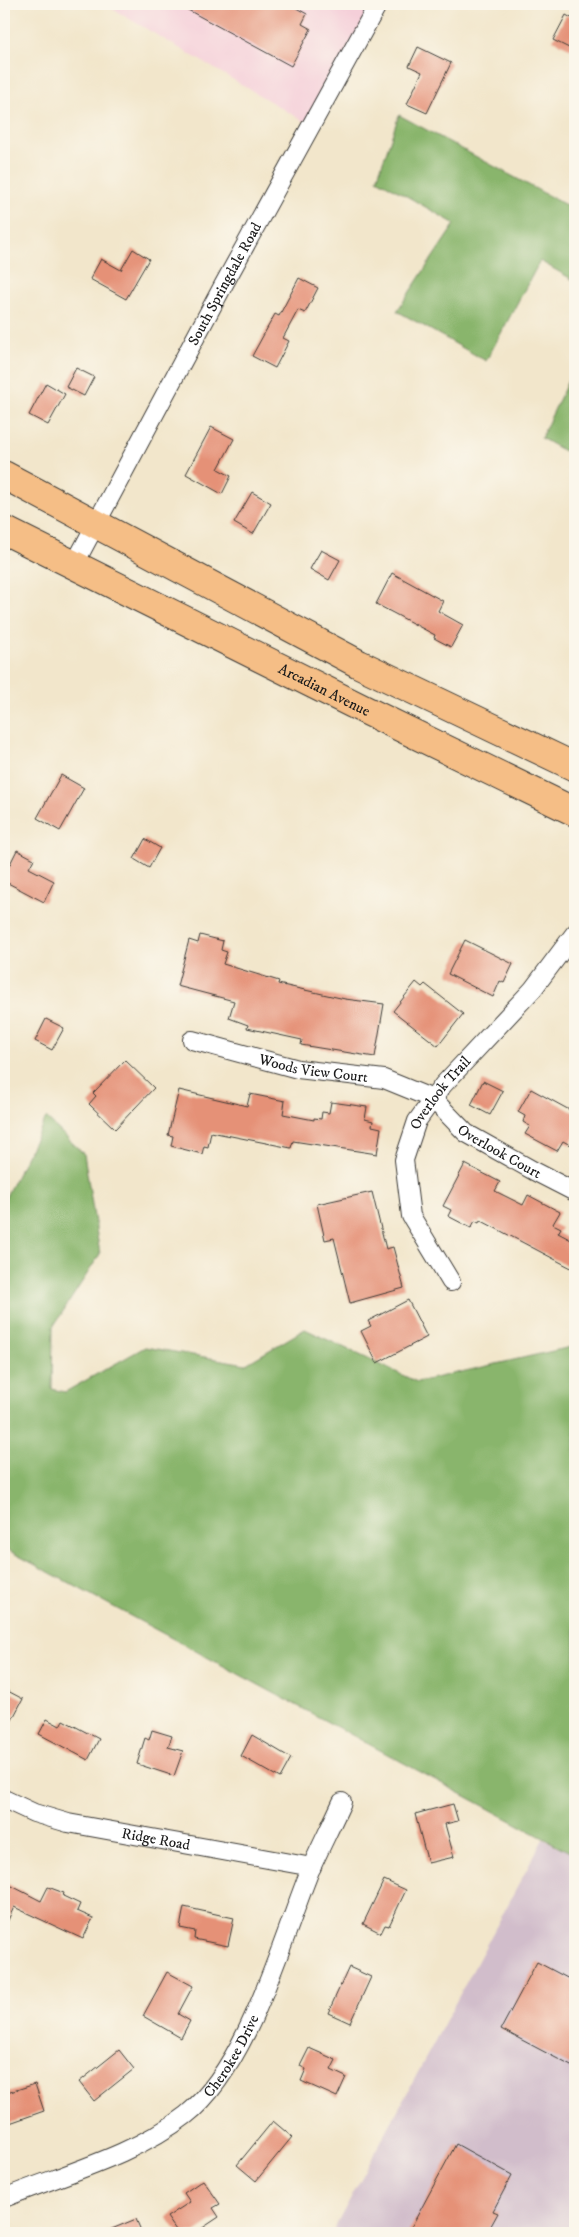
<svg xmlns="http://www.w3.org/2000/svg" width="579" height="2237" viewBox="0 0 579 2237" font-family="'IM FELL DW Pica',serif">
  <rect width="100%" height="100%" fill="#fbf7ec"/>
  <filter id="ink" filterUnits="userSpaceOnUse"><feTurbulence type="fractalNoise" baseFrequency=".02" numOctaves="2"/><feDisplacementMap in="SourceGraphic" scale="10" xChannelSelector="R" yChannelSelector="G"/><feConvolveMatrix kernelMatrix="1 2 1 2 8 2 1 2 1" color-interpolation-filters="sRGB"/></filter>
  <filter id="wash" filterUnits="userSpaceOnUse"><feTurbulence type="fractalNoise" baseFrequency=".0096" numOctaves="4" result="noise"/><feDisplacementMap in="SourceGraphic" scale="20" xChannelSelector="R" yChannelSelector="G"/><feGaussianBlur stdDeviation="1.12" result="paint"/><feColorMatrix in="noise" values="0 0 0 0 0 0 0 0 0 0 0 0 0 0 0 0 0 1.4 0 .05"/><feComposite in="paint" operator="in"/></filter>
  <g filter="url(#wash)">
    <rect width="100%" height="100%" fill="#f2e6cb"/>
    <path fill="#f5cfd9" d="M104 4H373L312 126Z"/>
    <path fill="#d1bdcb" d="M543 1839 575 1855V2233H332Z"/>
    <g fill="#89b56c" stroke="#526844">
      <path d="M399 115 575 210V281L540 261 486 361 397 311 455 224 377 179Z"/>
      <path d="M575 366V457L541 438Z"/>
      <path d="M46 1118 84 1154 100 1254 53 1327 52 1389 65 1392 145 1347 246 1364 305 1329 417 1382 575 1346V1855L4 1548V1200Z"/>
    </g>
    <g id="blocks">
      <g fill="#e59177">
        <path d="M177 4H289L307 14 302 24 311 29 291 66Z"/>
        <path d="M566 15 575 20V51L553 40Z"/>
        <path d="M418 47 451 63 427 113 407 104 422 72 409 66Z"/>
        <path d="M133 249 149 259 126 299 90 279 101 259 121 270Z"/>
        <path d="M299 278 318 288 305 313 298 310 283 338 289 341 275 368 252 356 275 314 279 316Z"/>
        <path d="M76 368 94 377 84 396 66 387Z"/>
        <path d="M46 383 65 394 48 425 29 415Z"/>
        <path d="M211 427 234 439 218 469 231 476 222 494 186 474Z"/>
        <path d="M252 492 271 503 253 534 234 523Z"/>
        <path d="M321 550 340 560 329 580 310 569Z"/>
        <path d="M392 573 443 601 438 611 463 625 451 647 434 638 435 635 376 604Z"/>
        <path d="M61 775 84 788 60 831 37 818Z"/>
        <path d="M145 839 160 848 149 868 134 859Z"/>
        <path d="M17 850 34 859 29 868 54 881 44 902 4 881V876Z"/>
        <path d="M200 935 223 941 221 950 227 952 223 964 279 981 278 984 345 999 384 1004 375 1057 301 1045 302 1040 247 1028 248 1025 229 1018 234 1001 177 986 189 940 198 943Z"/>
        <path d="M465 940 513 964 504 983 500 981 493 997 448 974Z"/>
        <path d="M416 982 422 987 425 984 463 1014 438 1046 393 1011Z"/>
        <path d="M46 1019 64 1028 52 1050 35 1041Z"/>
        <path d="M125 1060 154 1088 115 1129 89 1104 96 1096 93 1093Z"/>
        <path d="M483 1081 503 1091 490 1115 471 1105Z"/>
        <path d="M531 1089 575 1113V1134L570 1145 563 1141 557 1151 525 1134 530 1126 523 1122 525 1116 518 1112Z"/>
        <path d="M179 1090 247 1106 250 1094 285 1101 283 1114 314 1120V1118L321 1119 322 1112 329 1113 331 1102 367 1107 365 1119 373 1121 372 1126 381 1128 377 1154 293 1141 291 1148 211 1132 208 1147 204 1146 202 1154 171 1146 173 1136 168 1135Z"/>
        <path d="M465 1164 500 1182 495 1191 523 1205 528 1195 560 1212 553 1224 561 1228 558 1233 575 1242V1270L480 1220 479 1223 475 1221 471 1228 448 1216 451 1210 443 1206Z"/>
        <path d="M372 1192 386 1249 393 1247 404 1288 350 1303 334 1238 325 1240 317 1204Z"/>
        <path d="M408 1300 427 1337 377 1363 361 1331 371 1326 368 1321Z"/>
        <path d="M4 1689 23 1699 4 1735Z"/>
        <path d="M47 1719 60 1726 63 1720 99 1739 88 1760 39 1734Z"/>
        <path d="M152 1730 172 1736 168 1747 183 1751 174 1776 137 1764 145 1738 149 1740Z"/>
        <path d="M252 1735 291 1758 280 1778 241 1756Z"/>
        <path d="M453 1804 458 1821 445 1824 454 1857 428 1863 415 1814Z"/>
        <path d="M384 1880 406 1890 389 1926 385 1925 381 1933 363 1924Z"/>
        <path d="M4 1882 41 1901 48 1887 64 1893 63 1896 80 1904 77 1911 93 1918 83 1939 14 1907 4 1929Z"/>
        <path d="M184 1907 234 1918 228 1946 194 1939 195 1931 180 1928Z"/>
        <path d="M537 1962 575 1982V2068L501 2029Z"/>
        <path d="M349 1967 371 1977 350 2023 328 2013Z"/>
        <path d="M167 1972 193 1986 178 2014 190 2021 181 2038 143 2016Z"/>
        <path d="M309 2048 336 2060 331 2070 346 2077 337 2097 301 2081 306 2069 300 2066Z"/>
        <path d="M119 2050 134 2069 94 2101 79 2082Z"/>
        <path d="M35 2084 44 2111 4 2125V2094Z"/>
        <path d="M273 2121 292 2137 256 2181 237 2165Z"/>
        <path d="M456 2144 512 2175 493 2211 498 2213 487 2233H408Z"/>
        <path d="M203 2180 220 2204 213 2208 219 2217 195 2233H178L167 2217 190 2202 184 2193Z"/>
        <path d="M136 2219 142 2233H102Z"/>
      </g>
    </g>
  </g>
  <g filter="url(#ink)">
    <use href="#blocks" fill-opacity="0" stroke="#3c3a36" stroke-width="1"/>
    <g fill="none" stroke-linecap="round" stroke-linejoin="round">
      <defs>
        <g id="minor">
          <path id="s1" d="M74 565 224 284 378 4"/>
          <path id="s2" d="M192 1040 298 1069 384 1079 433 1099 466 1133 534 1171 575 1192"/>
          <path id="s3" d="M451 1282 411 1216 404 1160 417 1121 443 1085 533 989 575 933"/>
          <path id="s4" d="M4 1799 34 1813 68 1823 312 1867"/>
          <path id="s5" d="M4 2198C63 2174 135 2155 186 2115 249 2065 281 1941 311 1868 321 1846 332 1824 342 1802"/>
        </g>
        <g id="primary">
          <path d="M4 475 359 664 575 767"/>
          <path id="s6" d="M4 530 365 710 575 812"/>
        </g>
      </defs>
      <use href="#minor" stroke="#3c3a36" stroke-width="20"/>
      <use href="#primary" stroke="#3c3a36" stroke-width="30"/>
      <use href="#minor" stroke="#fff" stroke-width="18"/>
      <use href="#primary" stroke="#f5be86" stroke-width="28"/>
    </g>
  </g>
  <g text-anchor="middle" stroke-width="5" stroke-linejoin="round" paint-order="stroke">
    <g font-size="15" fill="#1c1c1c" stroke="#fbf7ec">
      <text dy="5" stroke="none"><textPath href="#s1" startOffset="319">South Springdale Road</textPath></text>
      <text dy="5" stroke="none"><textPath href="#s6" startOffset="358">Arcadian Avenue</textPath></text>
      <text dy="5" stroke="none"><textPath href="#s2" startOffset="125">Woods View Court</textPath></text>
      <text dy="5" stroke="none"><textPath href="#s3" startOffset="211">Overlook Trail</textPath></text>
      <text dy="5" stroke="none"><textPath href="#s2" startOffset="335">Overlook Court</textPath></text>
      <text dy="5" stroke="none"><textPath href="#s4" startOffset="158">Ridge Road</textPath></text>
      <text dy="5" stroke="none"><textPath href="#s5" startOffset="276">Cherokee Drive</textPath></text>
    </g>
  </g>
  <rect width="579" height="2237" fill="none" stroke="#fbf7ec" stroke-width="20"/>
</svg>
